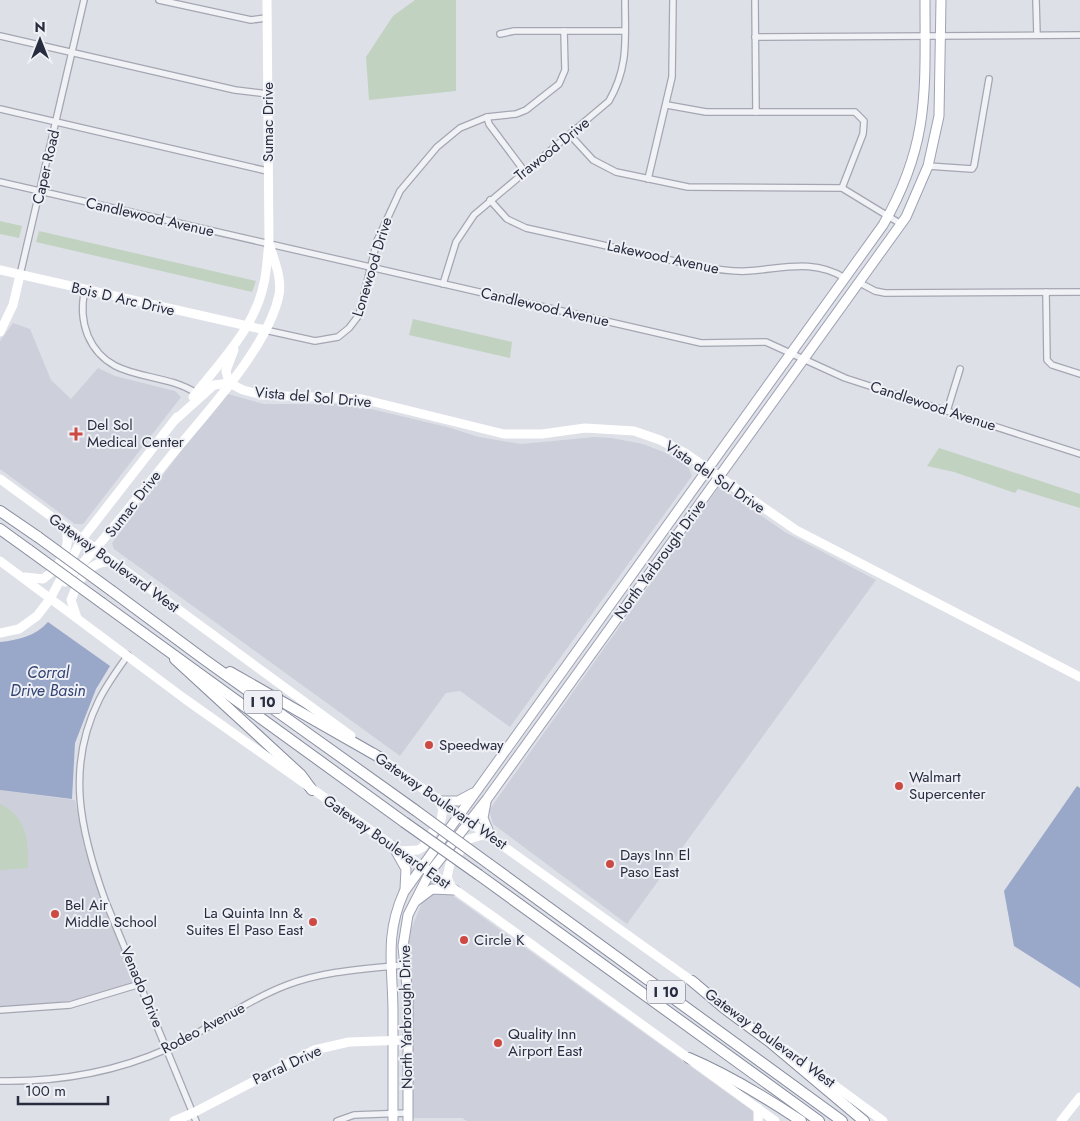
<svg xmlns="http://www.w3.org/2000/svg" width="1080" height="1121" viewBox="0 0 1080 1121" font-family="Jost,sans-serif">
  <rect width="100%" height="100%" fill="#dee0e8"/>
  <g fill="#cdcfda">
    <path d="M13 323 30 329 51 380 71 399 98 368 115 376 175 391 181 397 83 524H75L0 469V341Z"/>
    <path d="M228 394 264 404H344L367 408 447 427 479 437 521 444 595 437 611 438 643 444 666 453 688 466 692 476 510 727 460 691 446 693 400 756 114 549 112 543 223 395Z"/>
    <path d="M719 487 785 532 876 580 627 924 493 824 489 810Z"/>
    <path d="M0 790 75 800 84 847 136 982 74 1000 36 1005 0 1006Z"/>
    <path d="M431 880 754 1112 755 1121H467L462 1118H411L407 953 410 932Z"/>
  </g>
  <g fill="#c1d2c0">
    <path d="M415 0H456V91L369 100 366 57 393 16Z"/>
    <path d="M0 221 22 226 19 238 0 234Z"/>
    <path d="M39 231 256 281 252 292 36 242Z"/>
    <path d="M413 319 512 342 510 358 409 335Z"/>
    <path d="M939 448 1080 494V508L1018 489 1015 493 954 472 927 466Z"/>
    <path d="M0 804C28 818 28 841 28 868L0 870Z"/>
  </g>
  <g fill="#99a7c8">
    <path d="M48 622 110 666 96 689 75 743 72 799 0 790V642C18 640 36 636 48 622Z"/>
    <path d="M1077 786 1080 788V988L1014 946 1004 891Z"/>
  </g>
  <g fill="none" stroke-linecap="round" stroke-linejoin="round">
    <defs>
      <g id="street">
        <path d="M159 0 251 20 266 18"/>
        <path d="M755 0 756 112"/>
        <path d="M1036 0 1037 35"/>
        <path d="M500 34 514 31H625"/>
        <path d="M0 36 235 90 268 94"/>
        <path d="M755 37 1080 35"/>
        <path d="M667 105 706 112H855L864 121 863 134 842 188"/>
        <path d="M0 109 267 171"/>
        <path d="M487 117 489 124 525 172"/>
        <path d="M571 136 593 160 616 172 688 187 842 188 901 224"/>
        <path d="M928 166 972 169 974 166 989 79"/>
        <path d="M648 179 672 77 673 0"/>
        <path d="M0 182 701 343 766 342 845 378 1080 454"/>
        <path d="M490 200 507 219 526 228 697 266C714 269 730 272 747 271 783 269 812 258 845 278"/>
        <path d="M20 275 84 0"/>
        <path d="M860 283 875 291 885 293 1080 292"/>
        <path d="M443 284 456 242 474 215 609 101C629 66 625 40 625 0"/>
        <path d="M85 290C81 306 82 321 88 336 109 384 159 369 196 393"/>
        <path d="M1046 292 1047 360 1052 365 1080 374"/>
        <path d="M265 330 315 341 338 337 349 328 359 315 377 241 400 191 437 147 460 128 487 117 516 114 526 110 559 84 565 70 564 31"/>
        <path d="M947 411 960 369"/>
        <path d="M128 655C118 669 107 684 99 700 65 768 81 833 105 900L196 1121"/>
        <path d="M0 1010 70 1005 140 984"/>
        <path d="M0 1081C57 1082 115 1072 167 1049 208 1030 245 1001 287 985 324 971 364 969 403 965"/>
        <path d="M337 1121 354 1115 408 1113"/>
      </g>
      <g id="primary">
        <path d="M442 801H458L473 793"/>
        <path d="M486 802 483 818 490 835"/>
        <path d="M393 846 406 869 405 889"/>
        <path d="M416 901 432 889 455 890"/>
        <path d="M393 1121C393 1085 393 1049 393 1013 393 968 384 936 404 892L883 225C930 144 925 90 925 0"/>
        <path d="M408 1121V998L403 946 408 915 430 872 487 799 906 217 928 166 939 116 941 0"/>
      </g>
      <g id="highway">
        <path d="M0 511 38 537"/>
        <path d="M0 529 29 550"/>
        <path d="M112 591 205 660 415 810"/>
        <path d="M102 603 404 822"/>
        <path d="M175 659 301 775 312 790"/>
        <path d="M230 672 379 757"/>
        <path d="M489 864 842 1121"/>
        <path d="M479 875 819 1121"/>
        <path d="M692 981 724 1008 770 1042 864 1121"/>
        <path d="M689 1058C729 1075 765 1097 801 1121"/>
      </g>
    </defs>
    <use href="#street" stroke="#a4a6b2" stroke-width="8"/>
    <use href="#primary" stroke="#9ea2b3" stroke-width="11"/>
    <use href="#highway" stroke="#868b9e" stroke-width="12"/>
    <use href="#street" stroke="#f1f2f6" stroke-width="5.5"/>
    <g stroke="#fff" stroke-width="9">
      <path d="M0 270 265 330"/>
      <path d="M0 332 13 305 20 275"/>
      <path d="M229 383 226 371 234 350"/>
      <path d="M193 397C220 362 255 328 264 283 267 270 267 257 269 244L267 0"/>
      <path d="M174 421 214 385 229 383 243 390 262 395 362 399 504 434H542L585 428 634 431 660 440 685 453 796 530 1080 677"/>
      <path d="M0 479 351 736"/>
      <path d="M0 561 185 699 495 918 775 1121"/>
      <path d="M25 577 43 579C59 568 73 546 65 528"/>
      <path d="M65 582C103 543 135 500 170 457 204 415 268 348 279 295 282 279 275 262 270 247"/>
      <path d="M77 618 71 600C78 580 90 559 113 562"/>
      <path d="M0 633 19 629 37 616 50 599 82 539 177 417"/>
      <path d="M373 753 696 984"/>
      <path d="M401 851 418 850 423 847 441 820 443 809 437 798"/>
      <path d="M451 886 447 877 450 864 469 839 483 835 491 837"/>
      <path d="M785 1049 883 1121"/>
      <path d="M758 1108V1121"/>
      <path d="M174 1121 193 1113 314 1050 349 1042 408 1040"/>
      <path d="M1061 1121 1080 1097"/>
    </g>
    <use href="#primary" stroke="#fff" stroke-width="9"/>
    <use href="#highway" stroke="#fff" stroke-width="10"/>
    <defs>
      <g id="highway-bridge">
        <path d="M38 537 112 591"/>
        <path d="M29 550 102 603"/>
        <path d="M415 810 489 864"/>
        <path d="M404 822 479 875"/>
      </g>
    </defs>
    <use href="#highway-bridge" stroke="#868b9e" stroke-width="12" stroke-linecap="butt"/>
    <use href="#highway-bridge" stroke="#fff" stroke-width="10"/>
  </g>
  <g fill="#cd4a43" stroke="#eef0f5" stroke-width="2">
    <path d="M73.5 426.5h5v5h5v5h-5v5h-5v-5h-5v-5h5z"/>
    <circle cx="429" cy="745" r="5"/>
    <circle cx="899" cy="786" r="5"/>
    <circle cx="610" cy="864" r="5"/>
    <circle cx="55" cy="914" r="5"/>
    <circle cx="313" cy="922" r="5"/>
    <circle cx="464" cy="940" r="5"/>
    <circle cx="498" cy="1043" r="5"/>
  </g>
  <g text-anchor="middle" stroke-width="4" stroke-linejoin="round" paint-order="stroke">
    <g fill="#eef0f5" stroke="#636776" stroke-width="1">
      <rect x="244" y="690.5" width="38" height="23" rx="4"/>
      <rect x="647" y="980.5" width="38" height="23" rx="4"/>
    </g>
    <g font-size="14" font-weight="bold" fill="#282c3f">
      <text x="263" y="707">I 10</text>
      <text x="666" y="997">I 10</text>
    </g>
    <g font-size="15" fill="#282c3f" stroke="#eef0f5">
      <text transform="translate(268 122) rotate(-90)" y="5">Sumac Drive</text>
      <text transform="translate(552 149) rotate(-39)" y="5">Trawood Drive</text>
      <text transform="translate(46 167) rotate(-77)" y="5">Caper Road</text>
      <text transform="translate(150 217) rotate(13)" y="5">Candlewood Avenue</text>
      <text transform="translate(663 257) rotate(12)" y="5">Lakewood Avenue</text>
      <text transform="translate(372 267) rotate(-73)" y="5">Lonewood Drive</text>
      <text transform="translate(123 299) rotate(13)" y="5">Bois D Arc Drive</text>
      <text transform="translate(545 307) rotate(13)" y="5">Candlewood Avenue</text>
      <text transform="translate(313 397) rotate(5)" y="5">Vista del Sol Drive</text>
      <text transform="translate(933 406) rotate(18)" y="5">Candlewood Avenue</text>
      <text transform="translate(715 477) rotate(34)" y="5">Vista del Sol Drive</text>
      <text transform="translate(133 504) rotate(-52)" y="5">Sumac Drive</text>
      <text transform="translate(660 559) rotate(-54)" y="5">North Yarbrough Drive</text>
      <text transform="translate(114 563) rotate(36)" y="5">Gateway Boulevard West</text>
      <text transform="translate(441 801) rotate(35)" y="5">Gateway Boulevard West</text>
      <text transform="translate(387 842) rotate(35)" y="5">Gateway Boulevard East</text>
      <text transform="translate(142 987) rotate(67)" y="5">Venado Drive</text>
      <text transform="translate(406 1017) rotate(-91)" y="5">North Yarbrough Drive</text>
      <text transform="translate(203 1028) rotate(-28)" y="5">Rodeo Avenue</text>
      <text transform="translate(770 1038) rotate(36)" y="5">Gateway Boulevard West</text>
      <text transform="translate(287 1065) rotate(-25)" y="5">Parral Drive</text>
    </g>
    <g font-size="15" fill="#282c3f" stroke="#eef0f5" text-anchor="start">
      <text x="87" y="430">Del Sol<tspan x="87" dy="17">Medical Center</tspan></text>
      <text x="439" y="750">Speedway</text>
      <text x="909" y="782">Walmart<tspan x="909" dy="17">Supercenter</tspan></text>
      <text x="620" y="860">Days Inn El<tspan x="620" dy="17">Paso East</tspan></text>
      <text x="65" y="910">Bel Air<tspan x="65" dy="17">Middle School</tspan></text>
      <text x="303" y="918" text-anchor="end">La Quinta Inn &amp;<tspan x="303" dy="17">Suites El Paso East</tspan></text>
      <text x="474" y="945">Circle K</text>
      <text x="508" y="1039">Quality Inn<tspan x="508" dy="17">Airport East</tspan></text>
    </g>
    <g font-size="16" font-style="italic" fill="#324272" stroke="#eef0f5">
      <text x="48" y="678">Corral<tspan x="48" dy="18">Drive Basin</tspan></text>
    </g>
  </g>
  <g transform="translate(40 40)" stroke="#eef0f5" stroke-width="4" paint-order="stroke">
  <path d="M0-4L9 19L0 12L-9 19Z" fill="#282c3f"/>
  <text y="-8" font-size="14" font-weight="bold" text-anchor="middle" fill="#282c3f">N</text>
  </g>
  <path d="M18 1096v8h90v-8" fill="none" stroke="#282c3f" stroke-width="2.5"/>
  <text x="25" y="1096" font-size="15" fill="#282c3f" stroke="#eef0f5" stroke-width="4" paint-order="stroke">100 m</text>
</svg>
